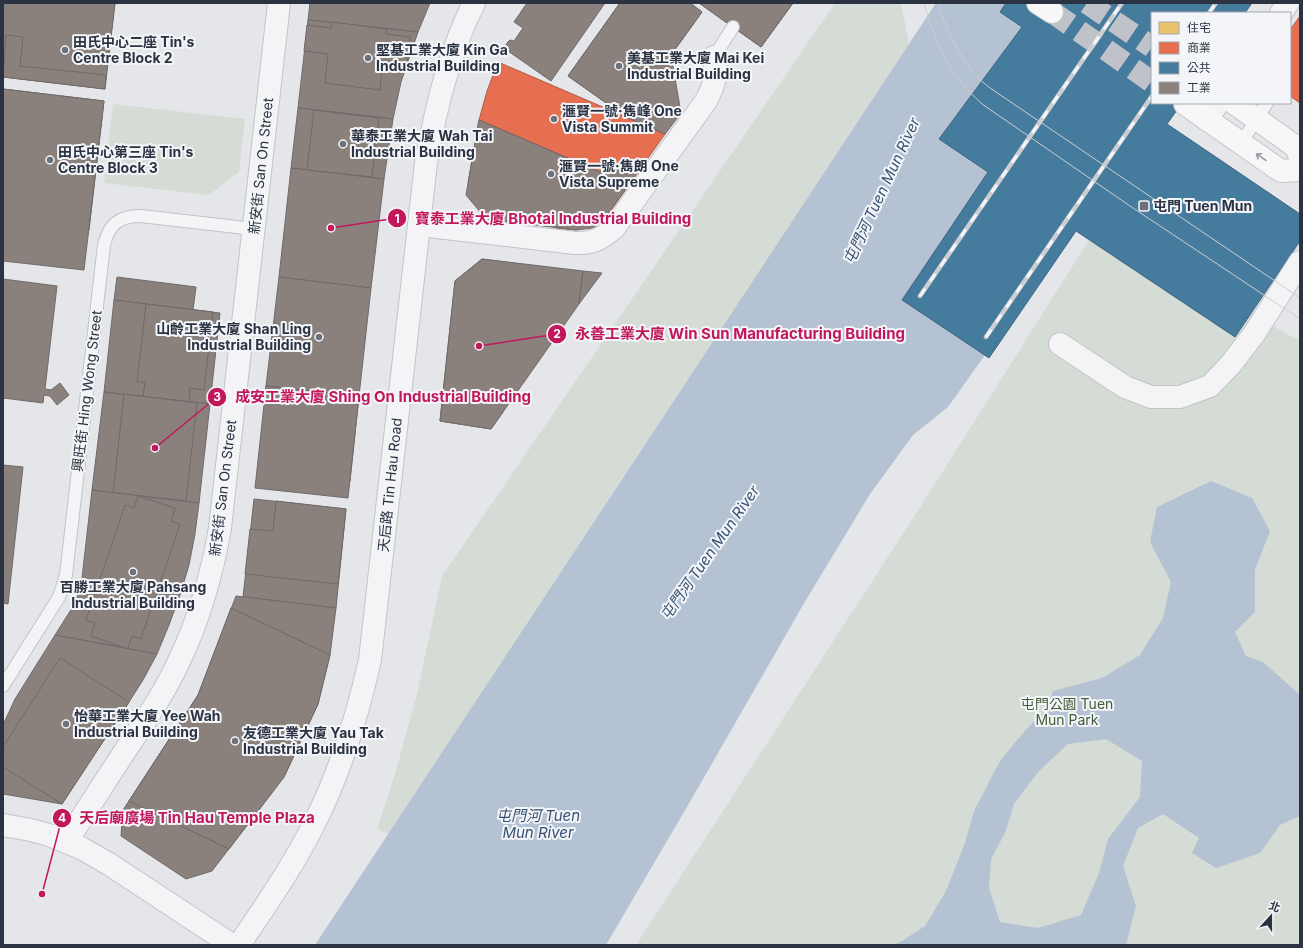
<svg xmlns="http://www.w3.org/2000/svg" width="1303" height="948" viewBox="0 0 1303 948" font-family="Inter,'Noto Sans TC',sans-serif">
  <rect width="100%" height="100%" fill="#e4e6e9"/>
  <g fill="#d5dcd5">
    <path d="M835 3H901L909 44 798 213 633 462 389 834 377 829 395 774 417 694 442 576Z"/>
    <path d="M113 104 245 119 239 172 209 195 104 183Z"/>
    <path d="M1089 240 1235 336 1252 312 1286 334 1300 340V945H636L919 509Z"/>
  </g>
  <g fill="#b4c2d3" fill-rule="evenodd">
    <path d="M936 3H1235L1152 13V103H1164L948 407 913 435 870 494 803 605 691 800 606 945H315Z"/>
    <path d="M1211 481 1252 498 1270 531 1255 570V612L1235 632 1246 656 1263 662 1300 695V816L1280 825 1260 853 1216 868 1192 853 1199 838 1163 814 1138 828 1123 866 1136 906 1126 945H892L902 941 925 926 946 891 965 843 974 811 1000 761 1023 733 1047 708 1053 691 1102 678 1140 655 1163 618 1171 582 1150 542 1157 507ZM1106 739 1142 761 1140 797 1108 839 1099 873 1081 915 1038 928 1000 922 989 888 991 859 1005 833 1014 804 1039 771 1068 744Z"/>
  </g>
  <path fill="#e9c46a" stroke="#b0985e" d="M1300 26V57L1290 47V36Z"/>
  <g fill="#e76f51" stroke="#af5d4c">
    <path d="M1300 16V103L1290 96V30Z"/>
    <path d="M498 62 626 117 665 134 636 175 605 162 600 172 479 120 487 91Z"/>
    <path d="M479 120 600 172 605 162 636 175 609 213 587 203 576 230 556 228 528 216 525 224 498 221 507 200 468 183Z"/>
  </g>
  <path fill="#457b9d" stroke="#3d6582" d="M1006 3H1252L1245 13H1152V103H1182L1167 124 1300 214V241L1235 337 1076 231 989 358 902 300 988 172 939 139 1022 27 1000 12Z"/>
  <g fill="#8a817c" stroke="#6e6a6b">
    <path d="M3 3H115L106 75 20 66 23 37 6 35 3 63Z"/>
    <path d="M3 3H115L105 89 3 77Z"/>
    <path d="M310 3H430L418 32 308 20Z"/>
    <path d="M527 3H605L551 81 508 51 505 47 507 43 510 40 514 41 523 28 514 22Z"/>
    <path d="M620 3H690L702 12 626 117 568 76Z"/>
    <path d="M620 3H690L702 12 671 55 681 113 665 134 626 117 568 76Z"/>
    <path d="M699 3H793L761 47Z"/>
    <path d="M699 3H793L761 47Z"/>
    <path d="M308 20 418 32 401 82 393 119 298 108Z"/>
    <path d="M332 22 387 29 386 34 410 37 407 63 383 61 380 90 325 83 328 54 304 51 307 25 331 28Z"/>
    <path d="M6 35 23 37 20 66 106 75 105 89 3 77Z"/>
    <path d="M3 89 104 101 89 230 3 220Z"/>
    <path d="M3 89 104 101 84 270 3 261Z"/>
    <path d="M298 108 393 119 384 179 291 168Z"/>
    <path d="M314 110 379 118 372 177 307 170Z"/>
    <path d="M479 120 600 172 605 162 636 175 604 219 598 225 592 228 576 230 486 219 466 195Z"/>
    <path d="M291 168 384 179 371 288 279 277Z"/>
    <path d="M482 259 519 264 503 412 491 429 440 421 455 281Z"/>
    <path d="M482 259 583 271 579 304 491 429 440 421 455 281Z"/>
    <path d="M583 271 602 273 579 304Z"/>
    <path d="M117 277 196 287 193 310 114 300Z"/>
    <path d="M279 277 371 288 359 396 266 386Z"/>
    <path d="M3 279 57 286 45 389 51 390 60 383 69 395 57 405 50 396 44 395 43 403 3 398Z"/>
    <path d="M114 300 220 313 210 404 104 392Z"/>
    <path d="M146 304 213 312 204 390 190 388 189 402 143 397 145 382H137Z"/>
    <path d="M266 386 359 396 350 481 279 473 286 405 265 402Z"/>
    <path d="M266 386 359 396 348 498 255 488Z"/>
    <path d="M104 392 210 404 199 503 92 490Z"/>
    <path d="M124 394 197 403 186 501 113 493Z"/>
    <path d="M3 465 23 467 8 604 3 603Z"/>
    <path d="M92 490 199 503 195 534 189 565 180 595 169 625 157 654 55 635 74 605 79 592 82 578Z"/>
    <path d="M138 496 175 508 171 521 180 524 141 639 132 636 128 649 91 636 95 623 86 620 125 505 134 508Z"/>
    <path d="M254 499 346 509 336 608 243 597Z"/>
    <path d="M276 501 346 509 338 584 245 574 250 529 273 531Z"/>
    <path d="M236 596 336 608 330 655 318 704 284 777 212 871 186 879 121 836 123 810 198 695Z"/>
    <path d="M231 608 330 655 318 704 284 777 229 849 129 801 198 695Z"/>
    <path d="M55 635 157 654 143 680 129 702 62 804 3 794V725L15 699Z"/>
    <path d="M60 658 129 702 62 804 3 767V747Z"/>
  </g>
  <g fill="none" stroke-linecap="round" stroke-linejoin="round">
    <g stroke="#bfc2c8" stroke-width="22" stroke-dasharray="22 11" stroke-linecap="butt">
      <path d="M1087 3 1152 47"/>
      <path d="M1052 12 1152 82"/>
    </g>
    <defs>
      <g id="lane">
        <path d="M714 57 733 27"/>
        <path d="M1241 143 1267 103"/>
        <path d="M3 686 59 597 66 575 104 245C109 224 119 216 141 216L254 229"/>
      </g>
      <g id="street">
        <path d="M1281 13 1288 3"/>
        <path d="M1207 120 1218 103"/>
        <path d="M419 225 575 243C591 244 602 239 614 228L706 101C715 84 717 76 714 57"/>
        <path d="M1060 344 1125 387 1151 397H1180L1210 386 1231 364 1254 334 1300 262"/>
        <path d="M3 825 31 830 49 835 81 848 109 864 232 945"/>
        <path d="M67 841C88 808 109 775 131 742 149 715 167 688 180 659 200 617 212 574 220 528L279 3"/>
        <path d="M239 945C265 906 292 868 313 826 340 773 357 718 370 660L426 163C436 107 449 53 474 3"/>
      </g>
      <g id="secondary">
        <path d="M1038 3 1052 12"/>
        <path d="M1234 103 1296 147 1300 157"/>
        <path d="M1185 104 1281 171 1300 170"/>
      </g>
    </defs>
    <use href="#lane" stroke="#c2c4c7" stroke-width="14"/>
    <use href="#street" stroke="#c2c4c7" stroke-width="24"/>
    <use href="#secondary" stroke="#c2c4c7" stroke-width="24"/>
    <use href="#lane" stroke="#f4f4f6" stroke-width="12"/>
    <use href="#street" stroke="#f4f4f6" stroke-width="22"/>
    <use href="#secondary" stroke="#f7f7f8" stroke-width="22"/>
    <g stroke="#cdced1" stroke-width="1">
      <path d="M924 3C936 45 949 74 982 104L1130 206 1300 319"/>
      <path d="M938 3C945 28 958 53 974 73 979 79 985 84 990 88L1300 298"/>
    </g>
    <defs>
      <g id="rail">
        <path d="M1209 13 1216 3"/>
        <path d="M920 296 1122 3"/>
        <path d="M986 337 1152 96"/>
      </g>
    </defs>
    <use href="#rail" stroke="#cdced1" stroke-width="4.5"/>
    <use href="#rail" stroke="#f3f5f8" stroke-width="3" stroke-dasharray="9" stroke-linecap="butt"/>
  </g>
  <defs><path id="oneway-shaft" d="M-6 0H5M1.5-3L5.5 0L1.5 3" fill="none" stroke-width="1.6" stroke-linecap="round" stroke-linejoin="round"/></defs>
  <use stroke="#91959d" href="#oneway-shaft" transform="translate(1261 157) rotate(-146)"/>
  <g fill="#6c727c" stroke="#f3f5f8" stroke-width="1.5">
    <circle cx="65" cy="50" r="4"/>
    <circle cx="368" cy="58" r="4"/>
    <circle cx="619" cy="66" r="4"/>
    <circle cx="554" cy="119" r="4"/>
    <circle cx="343" cy="144" r="4"/>
    <circle cx="50" cy="160" r="4"/>
    <circle cx="551" cy="174" r="4"/>
    <rect x="1139" y="201" width="10" height="10" rx="2"/>
    <circle cx="319" cy="337" r="4"/>
    <circle cx="133" cy="572" r="4"/>
    <circle cx="66" cy="724" r="4"/>
    <circle cx="235" cy="741" r="4"/>
  </g>
  <g text-anchor="middle" stroke-width="4" stroke-linejoin="round" paint-order="stroke">
    <g font-size="14" font-weight="bold" fill="#2b3342" stroke="#f3f5f8" text-anchor="start">
      <text x="73" y="47">田氏中心二座 Tin's<tspan x="73" dy="16">Centre Block 2</tspan></text>
      <text x="376" y="55">堅基工業大廈 Kin Ga<tspan x="376" dy="16">Industrial Building</tspan></text>
      <text x="627" y="63">美基工業大廈 Mai Kei<tspan x="627" dy="16">Industrial Building</tspan></text>
      <text x="562" y="116">滙賢一號·雋峰 One<tspan x="562" dy="16">Vista Summit</tspan></text>
      <text x="351" y="141">華泰工業大廈 Wah Tai<tspan x="351" dy="16">Industrial Building</tspan></text>
      <text x="58" y="157">田氏中心第三座 Tin's<tspan x="58" dy="16">Centre Block 3</tspan></text>
      <text x="559" y="171">滙賢一號·雋朗 One<tspan x="559" dy="16">Vista Supreme</tspan></text>
      <text x="1153" y="211">屯門 Tuen Mun</text>
      <text x="311" y="334" text-anchor="end">山齡工業大廈 Shan Ling<tspan x="311" dy="16">Industrial Building</tspan></text>
      <text x="133" y="592" text-anchor="middle">百勝工業大廈 Pahsang<tspan x="133" dy="16">Industrial Building</tspan></text>
      <text x="74" y="721">怡華工業大廈 Yee Wah<tspan x="74" dy="16">Industrial Building</tspan></text>
      <text x="243" y="738">友德工業大廈 Yau Tak<tspan x="243" dy="16">Industrial Building</tspan></text>
    </g>
    <g font-size="14" fill="#2b3342" stroke="#f3f5f8">
      <text transform="translate(261 166) rotate(-84)" y="5">新安街 San On Street</text>
      <text transform="translate(87 391) rotate(-83)" y="5">興旺街 Hing Wong Street</text>
      <text transform="translate(390 485) rotate(-84)" y="5">天后路 Tin Hau Road</text>
      <text transform="translate(223 488) rotate(-83)" y="5">新安街 San On Street</text>
    </g>
    <g font-size="14" fill="#3f5d39" stroke="#f3f5f8">
      <text x="1067" y="709">屯門公園 Tuen<tspan x="1067" dy="16">Mun Park</tspan></text>
    </g>
    <g font-size="15" font-style="italic" fill="#375174" stroke="#f3f5f8">
      <text transform="translate(882 191) rotate(-65)" y="5">屯門河 Tuen Mun River</text>
      <text transform="translate(710 553) rotate(-55)" y="5">屯門河 Tuen Mun River</text>
      <text x="538" y="821">屯門河 Tuen<tspan x="538" dy="17">Mun River</tspan></text>
    </g>
  </g>
  <path fill="none" stroke="#c2185b" stroke-width="1.5" d="M331 228L397 218M479 346L557 334M155 448L217 397M42 894L62 818"/>
  <g fill="#c2185b" stroke="#f3f5f8" stroke-width="1.5">
    <circle cx="331" cy="228" r="4"/>
    <circle cx="479" cy="346" r="4"/>
    <circle cx="155" cy="448" r="4"/>
    <circle cx="42" cy="894" r="4"/>
    <circle cx="397" cy="218" r="10"/>
    <circle cx="557" cy="334" r="10"/>
    <circle cx="217" cy="397" r="10"/>
    <circle cx="62" cy="818" r="10"/>
  </g>
  <g font-size="12" text-anchor="middle" font-weight="bold" fill="#fff">
    <text x="397" y="223">1</text>
    <text x="557" y="338">2</text>
    <text x="217" y="401">3</text>
    <text x="62" y="822">4</text>
  </g>
  <g font-size="15" text-anchor="middle" font-weight="bold" fill="#c2185b" stroke="#f3f5f8" stroke-width="4" stroke-linejoin="round" paint-order="stroke">
    <text x="553" y="224">寶泰工業大廈 Bhotai Industrial Building</text>
    <text x="740" y="339">永善工業大廈 Win Sun Manufacturing Building</text>
    <text x="383" y="402">成安工業大廈 Shing On Industrial Building</text>
    <text x="197" y="823">天后廟廣場 Tin Hau Temple Plaza</text>
  </g>
  <rect width="1303" height="948" fill="none" stroke="#2b3342" stroke-width="8"/>
  <rect x="1151" y="12" width="140" height="92" fill="#f3f5f8" stroke="#a3a7af"/>
  <rect x="1159" y="22" width="20" height="12" fill="#e9c46a" stroke="#a3a7af"/>
  <text x="1187" y="32" font-size="12" fill="#2b3342">住宅</text>
  <rect x="1159" y="42" width="20" height="12" fill="#e76f51" stroke="#a3a7af"/>
  <text x="1187" y="52" font-size="12" fill="#2b3342">商業</text>
  <rect x="1159" y="62" width="20" height="12" fill="#457b9d" stroke="#a3a7af"/>
  <text x="1187" y="72" font-size="12" fill="#2b3342">公共</text>
  <rect x="1159" y="82" width="20" height="12" fill="#8a817c" stroke="#a3a7af"/>
  <text x="1187" y="92" font-size="12" fill="#2b3342">工業</text>
  <g transform="translate(1271 916) rotate(21)" stroke="#f3f5f8" stroke-width="3" paint-order="stroke">
  <path d="M0-3L7 15L0 10L-7 15Z" fill="#2b3342"/>
  <text y="-6" font-size="11" font-weight="bold" text-anchor="middle" fill="#2b3342">北</text>
  </g>
</svg>
